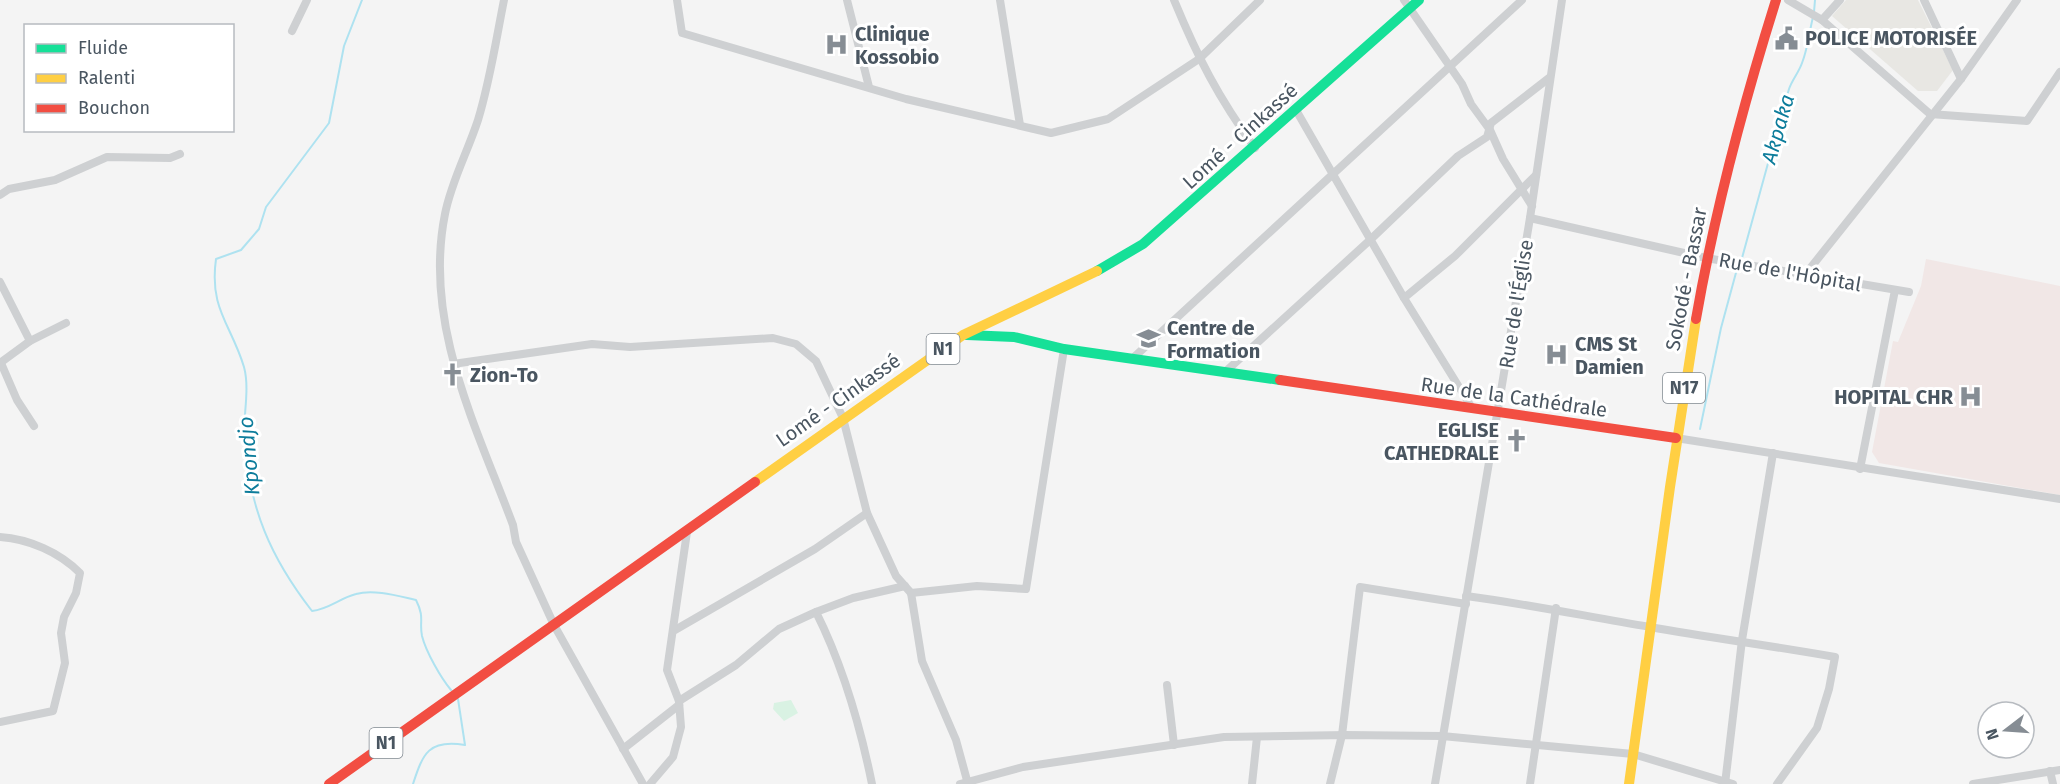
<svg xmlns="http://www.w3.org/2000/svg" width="2060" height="784" viewBox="0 0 2060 784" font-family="'Fira Sans',sans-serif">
  <rect width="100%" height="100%" fill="#f4f4f4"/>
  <path fill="#e8e7e3" d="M1846 0H1918L1953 70 1937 91H1918L1832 16Z"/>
  <path fill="#f1e7e6" d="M1926 259 2060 286V495L1879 463 1872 452 1893 341 1898 342 1921 286Z"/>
  <path fill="#d9f2e3" d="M791 700 798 713 784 721 773 709 774 703Z"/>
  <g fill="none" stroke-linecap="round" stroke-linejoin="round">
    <g stroke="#aee2f0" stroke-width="2">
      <path d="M362 0 344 46 329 123 266 207 259 229 241 250 216 259C209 309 231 324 244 367 250 389 243 417 244 440 250 509 270 557 312 611 329 609 340 598 356 594 374 589 398 596 416 600 425 618 419 621 422 636 426 652 441 678 451 690"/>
      <path d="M1814 12 1815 0"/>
      <path d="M1742 258 1770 156C1782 136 1782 111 1789 89 1792 80 1799 72 1802 63 1808 48 1809 33 1813 17"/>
      <path d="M1700 429 1721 328 1737 269"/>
      <path d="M413 784C423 753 429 739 465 745L458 699"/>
    </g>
    <g stroke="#ced0d2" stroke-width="8">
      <path d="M504 0C496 40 490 81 478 120 468 151 451 182 445 214 423 323 476 426 513 525L516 542 554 625 643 784"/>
      <path d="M677 0 682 33 906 99 1051 133 1108 119 1199 59 1260 0"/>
      <path d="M847 0 869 87"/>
      <path d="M1000 0 1020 125"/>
      <path d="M1174 0C1198 58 1218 97 1255 148"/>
      <path d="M1404 0 1462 84 1471 104 1490 130 1503 159 1532 206"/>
      <path d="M1788 0 1822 20 1930 114 2027 121 2060 72"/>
      <path d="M1924 0 1961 79"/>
      <path d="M1822 20 1840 0"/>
      <path d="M292 31 307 0"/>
      <path d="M1296 110 1404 298 1472 408"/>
      <path d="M0 195 9 189 55 180 107 157 170 158 180 154"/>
      <path d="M1530 218 1706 258 1909 292"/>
      <path d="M1804 276 1961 79 2017 0"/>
      <path d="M0 282 30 341"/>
      <path d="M1404 298 1455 256 1536 175"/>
      <path d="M1132 359 1522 0"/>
      <path d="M0 363 30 341 66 323"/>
      <path d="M1 363 17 400 34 426"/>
      <path d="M453 364 592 344 630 347 773 338 796 344 816 361 843 418 867 513 896 576 911 593 922 661 956 740 968 784"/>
      <path d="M1224 373 1370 240 1458 156 1487 137 1491 123 1549 78"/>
      <path d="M1676 438 2060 499"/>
      <path d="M1860 469 1895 290"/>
      <path d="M0 537C29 539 59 552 80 573L76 593 64 617 61 633 65 663 53 711 0 722"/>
      <path d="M911 593 977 586 1026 589 1064 349"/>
      <path d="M1466 596C1528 604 1589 617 1650 627 1712 638 1773 646 1835 657L1829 689 1817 728 1777 784"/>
      <path d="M675 630 815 549 867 513"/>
      <path d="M1167 685 1174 745"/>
      <path d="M679 701 736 665 779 629 816 612"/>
      <path d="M623 749 679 705"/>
      <path d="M2050 771 2053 784"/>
      <path d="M650 784 673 757 681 727 679 701 667 670 687 532"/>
      <path d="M872 784C860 725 843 666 816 612L853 598 905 586"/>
      <path d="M960 784 1023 767 1224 737 1346 735 1442 736 1633 754 1733 784"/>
      <path d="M1252 784 1257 737"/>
      <path d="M1330 784 1342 735 1360 587 1466 604"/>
      <path d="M1435 784 1530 218 1562 0"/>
      <path d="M1530 784 1556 608"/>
      <path d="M1725 784 1742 640 1773 453"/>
      <path d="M1973 784 2060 770"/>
    </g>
    <g stroke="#16e098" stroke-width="10">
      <path d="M1097 271 1143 244 1419 0"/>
      <path d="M967 335 1014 337 1064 349 1280 380"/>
    </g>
    <g stroke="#ffcf43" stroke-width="10">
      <path d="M755 482 963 335 1097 271"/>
      <path d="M1629 784 1670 487 1696 319"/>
    </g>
    <g stroke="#f24e42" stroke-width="10">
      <path d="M1696 319C1715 210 1743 105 1776 0"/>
      <path d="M1280 380 1676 438"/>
      <path d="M329 784 755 482"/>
    </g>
  </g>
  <defs>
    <symbol id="civic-bare" viewBox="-9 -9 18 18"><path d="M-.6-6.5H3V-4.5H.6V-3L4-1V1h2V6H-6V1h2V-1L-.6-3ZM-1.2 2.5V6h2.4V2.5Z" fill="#868d94" stroke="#fff" stroke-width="2.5" paint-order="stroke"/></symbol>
    <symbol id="hospital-bare" viewBox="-9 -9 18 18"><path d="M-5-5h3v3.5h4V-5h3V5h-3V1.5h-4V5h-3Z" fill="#868d94" stroke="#fff" stroke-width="2.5" paint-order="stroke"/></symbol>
    <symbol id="university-bare" viewBox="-9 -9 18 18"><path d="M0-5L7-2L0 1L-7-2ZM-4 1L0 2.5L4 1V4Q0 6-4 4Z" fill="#868d94" stroke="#fff" stroke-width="2.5" paint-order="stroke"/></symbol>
    <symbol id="church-bare" viewBox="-9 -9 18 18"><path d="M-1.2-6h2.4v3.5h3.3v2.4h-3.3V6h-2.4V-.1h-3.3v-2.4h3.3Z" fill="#868d94" stroke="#fff" stroke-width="2.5" paint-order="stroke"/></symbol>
  </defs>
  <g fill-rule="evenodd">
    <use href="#civic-bare" x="1770" y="22" width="33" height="33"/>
    <use href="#hospital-bare" x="820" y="28" width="33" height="33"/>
    <use href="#university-bare" x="1132" y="322" width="33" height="33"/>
    <use href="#hospital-bare" x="1540" y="338" width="33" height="33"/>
    <use href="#church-bare" x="436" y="358" width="33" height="33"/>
    <use href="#hospital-bare" x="1954" y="380" width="33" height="33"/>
    <use href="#church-bare" x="1500" y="424" width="33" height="33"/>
  </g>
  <g text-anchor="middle" stroke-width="6" stroke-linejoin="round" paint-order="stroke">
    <g fill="#fff" stroke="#808990" stroke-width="1.5">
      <rect x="926.5" y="334" width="33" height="30" rx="4.5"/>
      <rect x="1663" y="373" width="42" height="30" rx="4.5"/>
      <rect x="369.5" y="728" width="33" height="30" rx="4.5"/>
    </g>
    <g font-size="18" font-weight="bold" fill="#4a5661">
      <text x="943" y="355">N1</text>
      <text x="1684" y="394">N17</text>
      <text x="386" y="749">N1</text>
    </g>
    <g font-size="20" font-weight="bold" fill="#4a5661" stroke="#fff" text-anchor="start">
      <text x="855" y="41">Clinique<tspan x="855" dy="23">Kossobio</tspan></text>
      <text x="1805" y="45">POLICE MOTORISÉE</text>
      <text x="1167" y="335">Centre de<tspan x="1167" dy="23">Formation</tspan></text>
      <text x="1575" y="351">CMS St<tspan x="1575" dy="23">Damien</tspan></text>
      <text x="470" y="382">Zion-To</text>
      <text x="1953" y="404" text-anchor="end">HOPITAL CHR</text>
      <text x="1499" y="437" text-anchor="end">EGLISE<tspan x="1499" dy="23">CATHEDRALE</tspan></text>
    </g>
    <g font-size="20" fill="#4a5661" stroke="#fff">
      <text transform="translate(1240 136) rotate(-42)" y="7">Lomé - Cinkassé</text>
      <text transform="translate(1790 272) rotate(10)" y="7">Rue de l'Hôpital</text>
      <text transform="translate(1686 279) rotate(-79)" y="7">Sokodé - Bassar</text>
      <text transform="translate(1516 304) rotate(-81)" y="7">Rue de l'Église</text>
      <text transform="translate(1514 397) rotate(8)" y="7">Rue de la Cathédrale</text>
      <text transform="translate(838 400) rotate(-35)" y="7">Lomé - Cinkassé</text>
    </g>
    <g font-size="21" font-style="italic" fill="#0c7c9b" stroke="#fff">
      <text transform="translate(1778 129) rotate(-74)" y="7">Akpaka</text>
      <text transform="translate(249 456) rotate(-95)" y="7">Kpondjo</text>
    </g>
  </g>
  <rect x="24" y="24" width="210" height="108" fill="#ffffff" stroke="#b7bbc0" stroke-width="1.5"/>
  <rect x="36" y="44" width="30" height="9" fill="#16e098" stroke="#b7bbc0" stroke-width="1.5"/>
  <text x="78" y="54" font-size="18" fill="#4a5661">Fluide</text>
  <rect x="36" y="74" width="30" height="9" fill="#ffcf43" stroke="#b7bbc0" stroke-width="1.5"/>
  <text x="78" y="84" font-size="18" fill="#4a5661">Ralenti</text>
  <rect x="36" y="104" width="30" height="9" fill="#f24e42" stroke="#b7bbc0" stroke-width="1.5"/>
  <text x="78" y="114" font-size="18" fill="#4a5661">Bouchon</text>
  <g transform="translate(2006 730) rotate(253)"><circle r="28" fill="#ffffff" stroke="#b7bbc0" stroke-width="1.5"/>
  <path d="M0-4.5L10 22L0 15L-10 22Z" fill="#868d94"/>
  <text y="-9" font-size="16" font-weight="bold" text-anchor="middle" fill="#4a5661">N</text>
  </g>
</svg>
